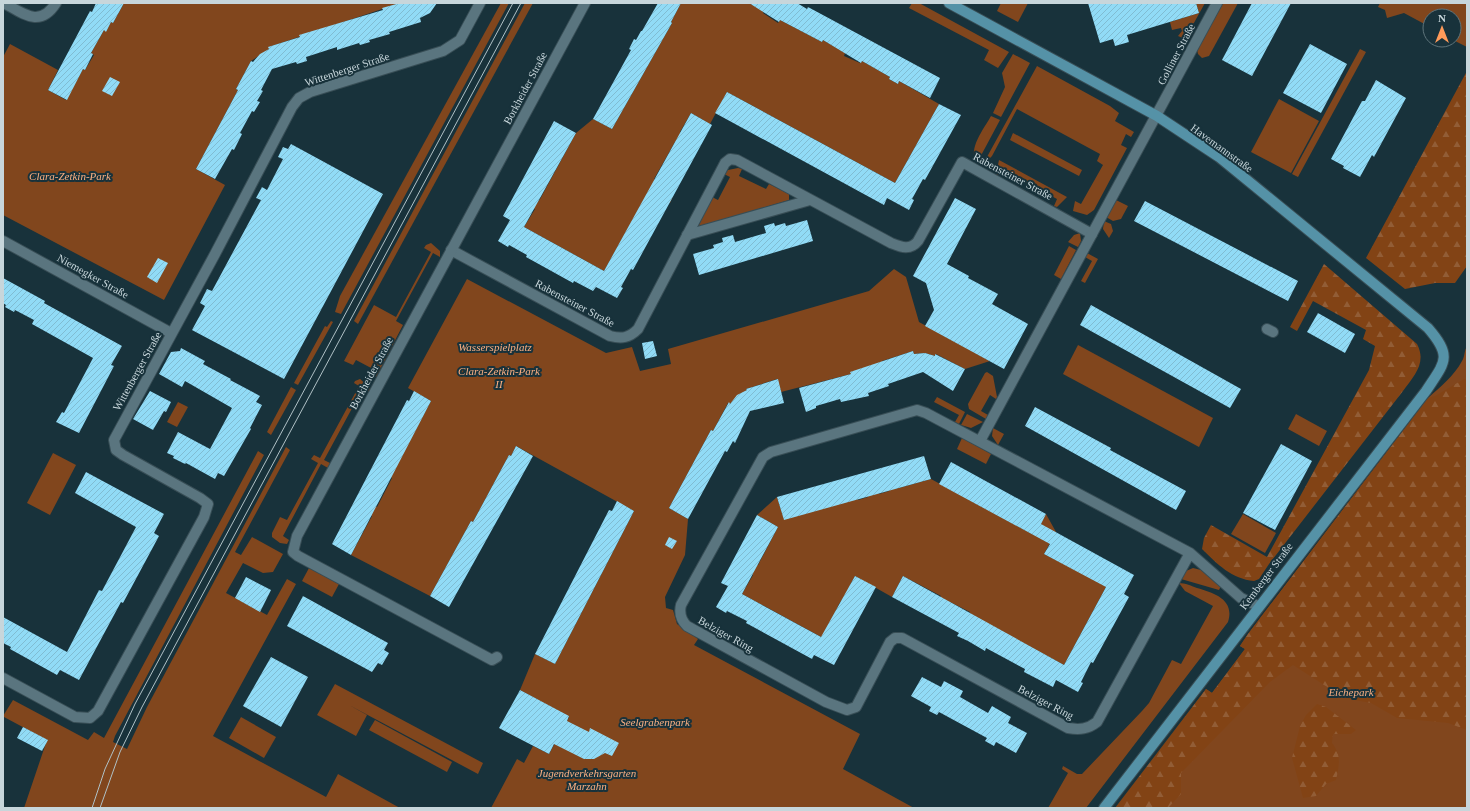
<svg xmlns="http://www.w3.org/2000/svg" width="1470" height="811" viewBox="0 0 1470 811" font-family="Georgia,serif">
  <defs>
    <pattern id="forest-firs" width="22" height="20" patternUnits="userSpaceOnUse"><rect width="22" height="20" fill="#824315"/><path d="M5 1l3.5 6h-7zM16 11l3.5 6h-7z" fill="#925d36"/></pattern>
    <pattern id="building-hatch" width="6" height="6" patternUnits="userSpaceOnUse"><rect width="6" height="6" fill="#91dbf6"/><path d="M-1 1l2-2M0 6l6-6M5 7l2-2" fill="none" stroke="#80bcd2"/></pattern>
  </defs>
  <rect width="100%" height="100%" fill="#18323b"/>
  <g fill="#81461d">
    <path d="M121 3H400L269 47V49L251 61 236 89 238 90 196 169 225 185 164 300 3 215V57L10 44 58 70 48 90 66 100 83 69 85 70 94 55 91 53 104 30 106 31 111 22 113 23 123 5Z"/>
    <path d="M501 3H509L341 314 335 312 340 296Z"/>
    <path d="M525 3H533L358 324 354 321Z"/>
    <path d="M681 3H749L764 11 763 13 778 23 780 20 822 42 823 40 845 53 844 56 860 63 862 61 890 77 889 79 898 84 899 81 939 104 895 183 727 92 710 124 691 113 680 132 682 133 677 143 675 142 654 179 675 191 670 203 649 191 604 271 524 227 535 209 533 208 540 199 576 133 593 119 612 129 672 23 671 22Z"/>
    <path d="M912 3H919L1009 52 998 68 984 60 989 50 909 8Z"/>
    <path d="M1001 3H1028L1018 22 997 11Z"/>
    <path d="M1196 3H1205L1185 39 1178 36 1182 31 1181 28 1172 30 1170 22 1199 13Z"/>
    <path d="M1223 3H1238L1209 56 1202 58 1198 54 1197 50Z"/>
    <path d="M1380 3H1467V47L1453 40 1454 16H1430V27L1404 13 1387 18 1385 10 1378 7Z"/>
    <path d="M1360 49 1366 52 1298 177 1292 174Z"/>
    <path d="M1013 54 1030 63 1001 117 993 113 1005 87 1002 73Z"/>
    <path d="M1037 66 1110 106 1119 113 1115 121 1134 132 1131 137 1126 134 1121 145 1127 148 1094 210 1087 215 1073 211 1075 201 1081 204 1103 165 1097 161 1100 154 1017 109 992 156 982 166Z"/>
    <path d="M1279 99 1319 121 1291 173 1251 152Z"/>
    <path d="M991 116 1000 120 977 163C967 149 984 129 991 116Z"/>
    <path d="M1013 133 1082 170 1079 176 1010 140Z"/>
    <path d="M999 160 1067 197 1057 207 1054 206 1057 199 1001 169 998 175 996 174Z"/>
    <path d="M738 168 742 169 739 176 766 189 769 184 789 194V200L698 227 712 197 718 200 730 177 724 174 728 170Z"/>
    <path d="M1116 200 1128 206 1121 219 1113 221 1106 217Z"/>
    <path d="M1104 221 1111 224 1113 231 1109 238 1103 229Z"/>
    <path d="M1080 233 1081 241 1078 247 1068 242 1074 235Z"/>
    <path d="M431 243 440 251V257L433 253 396 321 403 325 376 377 370 375 373 369 356 360 353 365 344 361 374 305 396 317 431 252 424 248 426 245Z"/>
    <path d="M1069 246 1076 250 1061 279 1054 275Z"/>
    <path d="M1087 253 1098 259 1085 283 1081 281 1092 261 1085 257Z"/>
    <path d="M894 269 906 277 919 322 990 361 965 369 936 354 935 356 925 353 914 354 913 351 882 361V363L851 373V374L781 392 777 379 746 389 747 390 730 404 728 403 713 431 711 430 669 508 688 519 685 555 665 597 666 608 673 610 677 624 698 639 694 645 860 734 843 769 914 808H491L517 759 524 763 533 746 549 754 569 717 520 690 535 654 555 664 634 511 516 446 511 456 509 455 473 522 471 521 430 596 351 555 372 516 370 515 375 506 377 507 392 478 390 477 431 401 408 388 467 279 606 353 632 347 640 371 671 364 668 349 869 291Z"/>
    <path d="M331 321 333 322 298 385 294 383 325 326 327 327Z"/>
    <path d="M1078 345 1213 418 1199 447 1063 374Z"/>
    <path d="M1467 346V808H1119L1206 689 1212 693 1245 649 1240 646 1248 634 1428 398C1440 387 1454 376 1462 361 1465 356 1464 351 1467 346Z"/>
    <path d="M987 372 993 376 997 397 996 399 990 395 981 411 988 415 986 419 969 409 968 404 985 373Z"/>
    <path d="M360 379 370 388 369 391 363 388 324 460 330 463 328 468 321 464 283 536 289 540 287 544 280 543 272 537V533L280 517 287 520 318 463 311 459 314 455 320 458 359 386 354 383 355 381Z"/>
    <path d="M291 387 296 390 271 435 267 432Z"/>
    <path d="M937 397 965 412 959 424 955 422 959 415 934 402Z"/>
    <path d="M178 402 188 407 177 427 167 422Z"/>
    <path d="M967 414 983 422 971 428 961 425Z"/>
    <path d="M1296 414 1327 431 1319 446 1288 429Z"/>
    <path d="M993 428 1004 434 998 445 992 436Z"/>
    <path d="M962 438 991 454 986 464 957 449Z"/>
    <path d="M286 447 290 450 235 552 241 555 252 537 283 554 273 572 263 573 243 563 226 593 267 615 287 579 296 584 213 736 326 797 338 774 400 808H24L47 740 4 717 3 719V716L13 700 88 740 94 732 104 738 258 451 264 455 115 736 113 742 127 749 147 707Z"/>
    <path d="M53 453 76 465 50 515 27 503Z"/>
    <path d="M931 479 1034 535 1046 514 1056 532 1044 554 1107 585 1064 665 969 614 970 612 950 602 949 603 940 598 941 596 903 576 892 597 855 576 850 585 852 586 839 604 823 638 742 594 753 575 751 573 756 565H758L778 527 757 515 777 497 784 519 857 498 858 500 868 497V495L878 492 879 494 889 491V489L899 488Z"/>
    <path d="M1243 514 1276 533 1265 553 1231 534Z"/>
    <path d="M309 568 339 584 332 597 302 581Z"/>
    <path d="M1193 568 1201 570 1221 586 1219 590 1181 579 1186 571Z"/>
    <path d="M1179 583C1185 583 1192 586 1197 588 1215 593 1235 600 1228 622L1086 808H1048L1068 773 1062 769 1063 766 1077 774H1082L1142 711 1149 703 1172 660 1181 664 1213 606 1185 591Z"/>
    <path d="M335 684 483 763 478 774 349 705 367 715 356 736 317 715Z"/>
    <path d="M241 717 276 737 264 758 229 738Z"/>
    <path d="M375 720 452 762 447 772 369 730Z"/>
  </g>
  <g fill="url(#forest-firs)">
    <path d="M1467 71V266L1455 283H1435L1405 289 1366 258Z"/>
    <path d="M1324 264 1417 344C1427 363 1414 376 1403 391L1269 564 1259 579 1254 581C1232 579 1217 564 1202 549L1204 538 1211 525 1267 557 1369 370 1375 346 1363 339 1366 330 1313 301 1297 331 1290 327Z"/>
    <path d="M1464 379 1467 380V730L1448 723 1397 718 1371 703 1349 699 1324 685 1293 665 1270 682 1181 773V794L1168 808H1115L1206 689 1212 693 1245 649 1240 646 1248 634 1428 398 1435 396Z"/>
    <path d="M1317 704 1326 707 1356 730 1351 734H1333L1332 743C1342 755 1339 766 1336 780L1326 784 1316 796 1303 798 1292 758 1300 726 1306 715Z"/>
  </g>
  <g fill="url(#building-hatch)">
    <path d="M96 3H124L113 23 111 22 106 32 104 30 91 53 93 54 85 70 83 69 67 100 48 90 90 11 92 12Z"/>
    <path d="M400 3H437L430 13 420 18 421 22 389 32 390 34 369 40 370 42 360 45 359 43 337 50V47L306 57 307 61 297 64 296 62 272 69 261 90 263 91 257 101 260 102 254 112 252 111 240 133 242 134 234 150 232 149 215 179 196 169 238 90 236 89 251 61 253 62 260 54 269 49 268 47 300 37 299 35 383 10 382 8Z"/>
    <path d="M658 3H681L671 22 672 23 612 129 593 119 631 50 629 49 634 39 636 40 641 31H642Z"/>
    <path d="M749 3H797L807 9 808 7 940 78 930 98 899 81 898 84 889 79 890 77 862 61 861 63 823 40 822 42 780 20 779 22Z"/>
    <path d="M1088 3H1196L1199 13 1127 35 1129 42 1115 46 1113 39 1100 43Z"/>
    <path d="M1252 3H1291L1252 76 1222 60Z"/>
    <path d="M1310 44 1347 64 1321 113 1283 93Z"/>
    <path d="M110 77 120 82 112 96 102 91Z"/>
    <path d="M1376 80 1406 98 1374 157 1372 155 1360 177 1343 168 1344 166 1331 159 1362 101H1365Z"/>
    <path d="M727 92 895 183 939 104 961 115 925 180 923 179 912 199 914 200 909 210 887 198 884 205 715 113Z"/>
    <path d="M691 113 712 125 633 270 631 269 621 287 623 288 617 298 596 287 593 291 574 281 573 283 526 257 527 255 509 245 508 247 498 241 510 220 503 216 554 121 576 133 524 227 604 271Z"/>
    <path d="M291 144 383 194 284 379 192 330 205 306 200 303 207 289 212 291 261 200 256 198 262 187 267 190 283 159 278 157 283 147 288 149Z"/>
    <path d="M955 198 976 209 947 264 969 276 968 278 998 294 992 304 1028 324 1004 369 925 326 934 310 926 283 913 276Z"/>
    <path d="M1145 201 1298 281 1288 301 1134 221Z"/>
    <path d="M807 220 813 241 699 275 693 254 714 248 713 245 723 242 722 238 733 235 735 242 766 233 764 226 774 223 775 226 785 223 786 226Z"/>
    <path d="M158 258 168 263 157 283 147 277Z"/>
    <path d="M3 278 45 301 44 303 122 346 111 365 114 366 79 433 56 422 62 412 64 413 93 358 32 324 34 320 15 310 14 312 5 307 6 305 3 303Z"/>
    <path d="M1091 305 1241 389 1230 408 1080 325Z"/>
    <path d="M1318 313 1355 334 1345 353 1307 332Z"/>
    <path d="M653 341 657 356 645 359 642 343Z"/>
    <path d="M181 348 205 361 203 364 231 379 230 380 260 396 256 402 262 405 250 428 251 429 224 476 218 473 215 479 186 463 185 464 173 458 174 456 167 453 178 432 210 449 232 408 185 381 182 387 159 374 171 352 180 351Z"/>
    <path d="M913 351 914 354 925 353 935 356V354L965 369 953 391 923 372 888 384 889 386 868 393 869 396 841 402 840 399 816 406V408L806 412 799 388 851 374 850 372Z"/>
    <path d="M778 379 784 403 750 411 735 443 733 441 727 452 725 451 688 519 669 508 711 430 713 431 729 402 730 404 737 395 747 390 746 389Z"/>
    <path d="M150 391 171 402 166 412 164 411 153 430 133 419Z"/>
    <path d="M414 391 431 401 351 555 332 544 407 400 409 401Z"/>
    <path d="M1035 407 1111 448 1110 450 1186 491 1176 510 1025 426Z"/>
    <path d="M1281 444 1312 461 1275 530 1243 513Z"/>
    <path d="M516 446 533 456 449 607 430 596 471 521 473 522 509 455 511 456Z"/>
    <path d="M924 456 931 479 784 520 777 497Z"/>
    <path d="M951 462 1046 514 1041 524 1134 575 1124 594 1129 597 1093 663 1091 662 1081 682 1083 683 1078 692 1056 680 1053 687 1024 672 1025 669 986 648 985 651 968 641 957 636 959 633 892 597 903 576 1064 665 1106 587 1044 554 1050 544 939 484Z"/>
    <path d="M86 472 164 514 154 533 159 536 123 603 121 602 79 680 60 670 57 675 10 649 11 647 3 643V617L67 652 99 590 102 591 136 527 75 493Z"/>
    <path d="M617 501 634 511 555 664 535 654 609 510 612 511Z"/>
    <path d="M757 515 778 527 742 594 821 637 855 576 876 587 834 665 814 655 812 659 746 623 747 621 727 611 726 613 716 607 728 586 721 583Z"/>
    <path d="M669 537 677 541 672 549 665 545Z"/>
    <path d="M246 577 271 590 260 612 235 598Z"/>
    <path d="M303 596 388 643 384 650 389 653 382 665 378 663 372 672 287 626Z"/>
    <path d="M271 657 308 677 281 727 243 706Z"/>
    <path d="M922 677 941 687 944 681 963 691 960 697 988 713 992 706 1011 717 1008 723 1027 733 1016 753 996 742 994 746 985 741 987 738 939 712 937 715 929 711 931 707 911 696Z"/>
    <path d="M520 690 569 716 567 721 589 732 590 728 619 743 612 756 605 753 594 759H584L554 744 549 754 499 728Z"/>
    <path d="M23 727 48 740 42 751 17 738Z"/>
  </g>
  <g fill="none" stroke-linecap="round" stroke-linejoin="round">
    <defs>
      <g id="minor">
        <path d="M4 3C24 14 40 28 56 3"/>
        <path d="M687 235 810 200"/>
        <path d="M3 241 171 333"/>
        <path d="M451 250 610 336C622 339 629 338 638 329L725 163 730 159 737 160 891 243C901 247 910 251 918 241L962 162 1092 234"/>
        <path d="M1267 329 1273 332"/>
        <path d="M980 441 1217 3"/>
        <path d="M1190 553 1097 722C1088 729 1080 730 1068 728L902 638H895L890 642 856 707 847 710 826 702 687 626C681 620 679 613 681 605L763 457 771 452 917 410 926 413 1190 553 1241 598 1258 606"/>
        <path d="M497 657 492 660 298 556 293 552 297 536 585 3"/>
        <path d="M3 678 75 717 90 718 98 711 204 517 208 504 200 498 123 455 116 450 114 440 215 254 292 107 299 98 310 92 443 51 460 40 480 3"/>
      </g>
      <path id="major" d="M949 3 1157 116 1219 157 1428 328C1453 357 1445 362 1426 391L1104 808"/>
    </defs>
    <use href="#minor" stroke="#384e56" stroke-width="12"/>
    <use href="#major" stroke="#384e56" stroke-width="12"/>
    <use href="#minor" stroke="#5a757f" stroke-width="10"/>
    <use href="#major" stroke="#5592a7" stroke-width="10"/>
    <g stroke="#b0c1c6" stroke-width="1">
      <path d="M92 808 105 769 135 704 513 3"/>
      <path d="M100 808 120 752 142 707 521 3"/>
    </g>
  </g>
  <g text-anchor="middle" stroke-width="4" stroke-linejoin="round" paint-order="stroke">
    <g font-size="11" fill="#c7d6db" stroke="#18323b">
      <text transform="translate(1176 54) rotate(-62)" y="4">Golliner Straße</text>
      <text transform="translate(347 69) rotate(-18)" y="4">Wittenberger Straße</text>
      <text transform="translate(525 88) rotate(-62)" y="4">Borkheider Straße</text>
      <text transform="translate(1222 148) rotate(36)" y="4">Havemannstraße</text>
      <text transform="translate(1013 176) rotate(28)" y="4">Rabensteiner Straße</text>
      <text transform="translate(93 276) rotate(29)" y="4">Niemegker Straße</text>
      <text transform="translate(575 303) rotate(28)" y="4">Rabensteiner Straße</text>
      <text transform="translate(137 371) rotate(-61)" y="4">Wittenberger Straße</text>
      <text transform="translate(371 373) rotate(-62)" y="4">Borkheider Straße</text>
      <text transform="translate(1266 576) rotate(-53)" y="4">Kemberger Straße</text>
      <text transform="translate(726 634) rotate(29)" y="4">Belziger Ring</text>
      <text transform="translate(1046 702) rotate(28)" y="4">Belziger Ring</text>
    </g>
    <g font-size="11" font-style="italic" fill="#fbb083" stroke="#18323b">
      <text x="70" y="180">Clara-Zetkin-Park</text>
      <text x="495" y="351">Wasserspielplatz</text>
      <text x="499" y="375">Clara-Zetkin-Park<tspan x="499" dy="13">II</tspan></text>
      <text x="1351" y="696">Eichepark</text>
      <text x="655" y="726">Seelgrabenpark</text>
      <text x="587" y="777">Jugendverkehrsgarten<tspan x="587" dy="13">Marzahn</tspan></text>
    </g>
  </g>
  <rect width="1470" height="811" fill="none" stroke="#c7d6db" stroke-width="8"/>
  <g transform="translate(1442 28)"><circle r="19" fill="#18323b" stroke="#5e747b"/>
  <path d="M0-3L7 15L0 10L-7 15Z" fill="#ff9b5a"/>
  <text y="-6" font-size="11" font-weight="bold" text-anchor="middle" fill="#c7d6db">N</text>
  </g>
</svg>
